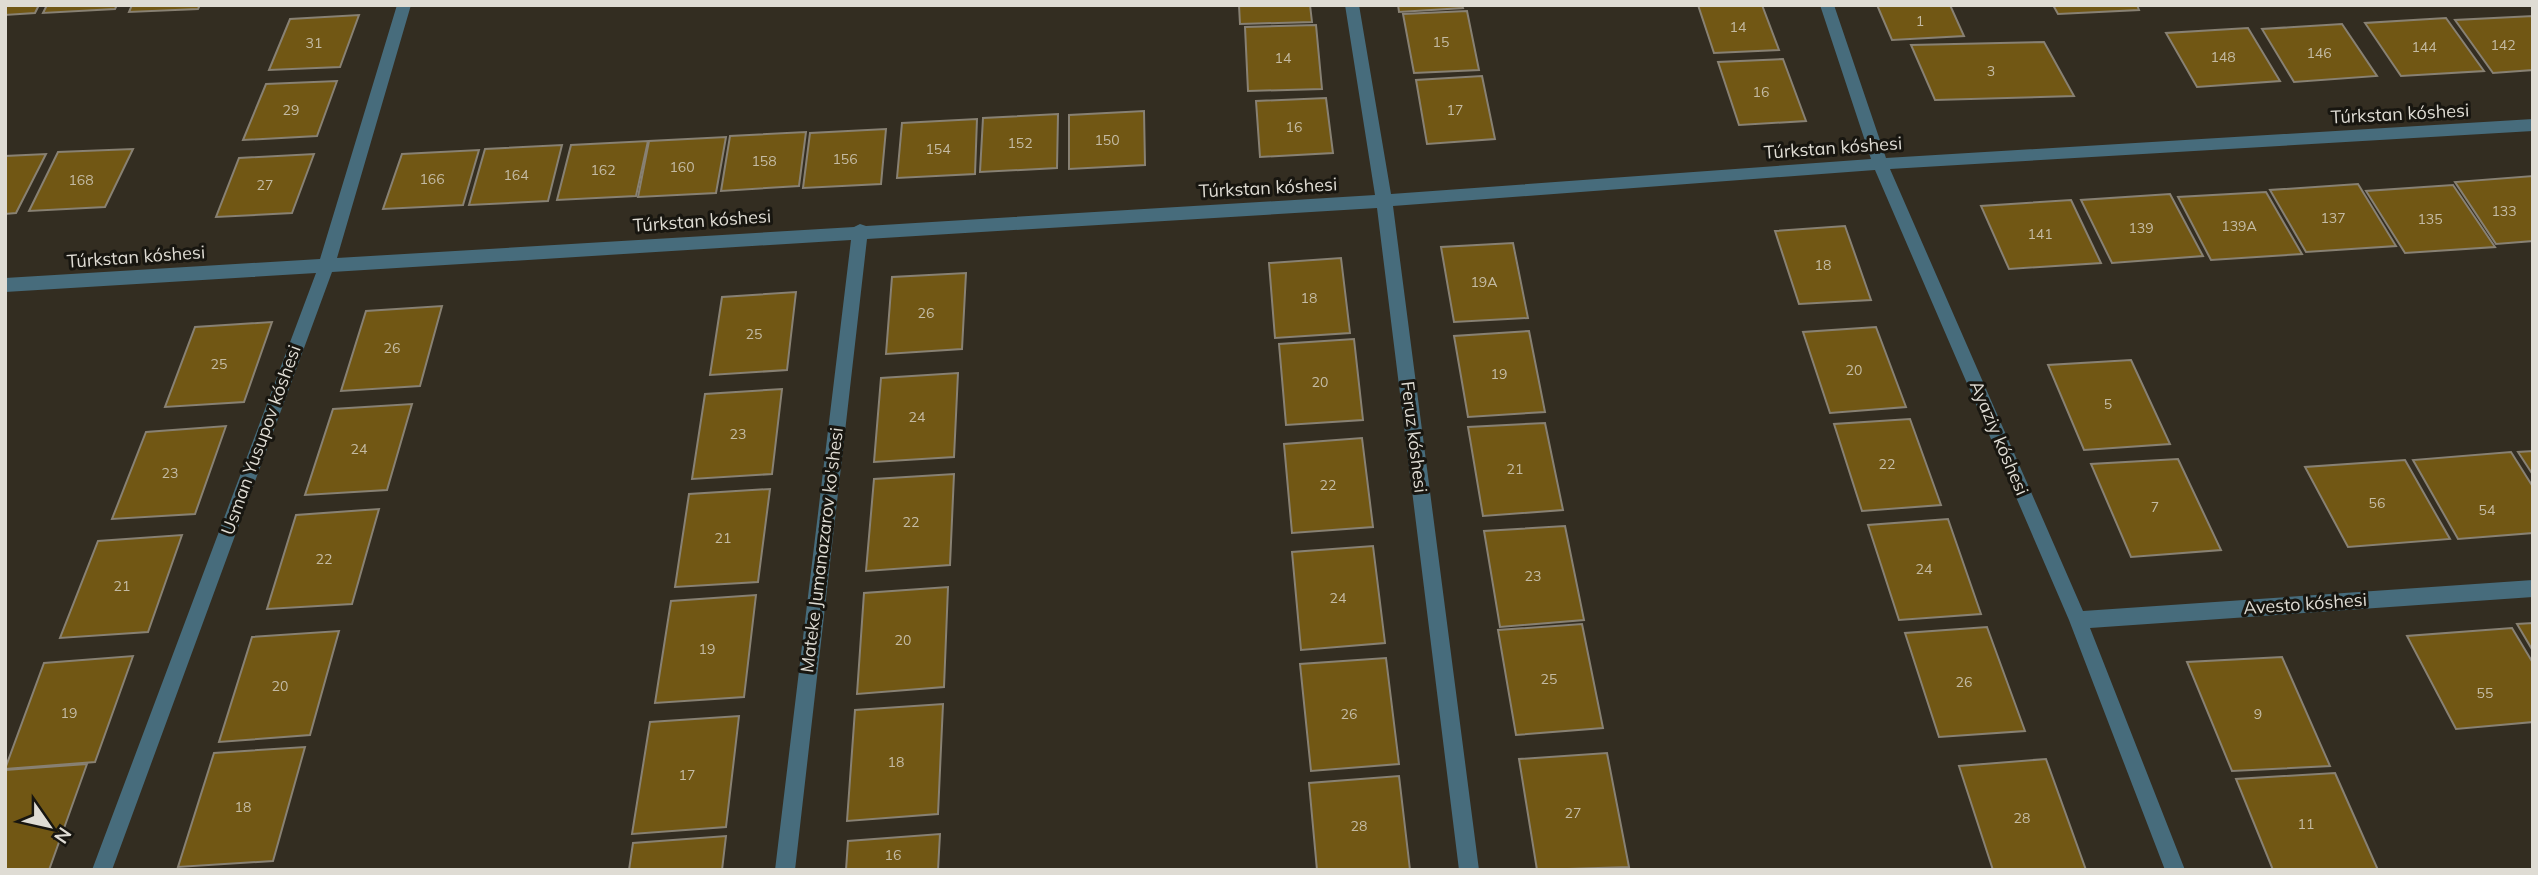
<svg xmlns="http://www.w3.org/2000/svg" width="2538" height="875" viewBox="0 0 2538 875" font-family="Mulish,sans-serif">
  <rect width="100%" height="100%" fill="#332d21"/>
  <g fill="#715714" stroke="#888173" stroke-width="2">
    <path d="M5 5H39L35 13 5 15Z"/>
    <path d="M47 5H117L115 9 43 13Z"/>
    <path d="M132 5H200L198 9 129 12Z"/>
    <path d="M1239 5H1310L1312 22 1240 24Z"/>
    <path d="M1398 5H1462L1463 8 1399 12Z"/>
    <path d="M1698 5H1762L1779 50 1714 53Z"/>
    <path d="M1877 5H1950L1964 36 1892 40Z"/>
    <path d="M2053 5H2137L2139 10 2058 14Z"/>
    <path d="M1467 11 1479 70 1414 73 1403 14Z"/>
    <path d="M359 15 340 67 269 70 290 19Z"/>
    <path d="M2533 16V70L2493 73 2455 20Z"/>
    <path d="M2446 18 2484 71 2401 76 2365 23Z"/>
    <path d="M2342 24 2377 76 2294 82 2262 29Z"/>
    <path d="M1316 25 1322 89 1248 91 1245 27Z"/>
    <path d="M2248 28 2280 81 2197 87 2166 33Z"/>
    <path d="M2044 42 2074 96 1935 100 1911 45Z"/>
    <path d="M1783 59 1806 121 1739 125 1718 62Z"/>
    <path d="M1482 76 1495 139 1427 144 1416 80Z"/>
    <path d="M337 81 317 136 243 140 266 84Z"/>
    <path d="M1326 98 1333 153 1260 157 1256 101Z"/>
    <path d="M1144 111 1145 165 1069 169V115Z"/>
    <path d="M1058 114 1057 168 980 172 983 118Z"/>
    <path d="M977 119 975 174 897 178 902 123Z"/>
    <path d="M886 129 881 184 803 188 810 133Z"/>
    <path d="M806 132 799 186 721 191 730 136Z"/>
    <path d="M726 137 716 193 638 197 649 141Z"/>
    <path d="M648 141 636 196 557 200 571 145Z"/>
    <path d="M562 145 548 201 469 205 485 149Z"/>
    <path d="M133 149 105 207 29 211 58 152Z"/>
    <path d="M479 150 463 205 383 209 402 154Z"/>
    <path d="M46 154 16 213 5 214V156Z"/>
    <path d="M314 154 292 213 216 217 239 158Z"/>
    <path d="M2533 176V241L2496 244 2455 182Z"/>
    <path d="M2358 184 2396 246 2306 252 2270 190Z"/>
    <path d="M2453 185 2495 247 2405 253 2366 191Z"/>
    <path d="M2266 192 2302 254 2211 260 2178 197Z"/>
    <path d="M2170 194 2203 256 2112 263 2081 200Z"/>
    <path d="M2071 200 2101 263 2009 269 1981 206Z"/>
    <path d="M1845 226 1871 300 1799 304 1775 231Z"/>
    <path d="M1513 243 1528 318 1454 322 1441 247Z"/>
    <path d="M1341 258 1350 333 1275 338 1269 263Z"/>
    <path d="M966 273 962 349 886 354 892 277Z"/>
    <path d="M796 292 787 370 710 375 722 297Z"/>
    <path d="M442 306 420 386 341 391 366 311Z"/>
    <path d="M272 322 244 402 165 407 195 327Z"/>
    <path d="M1876 327 1906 407 1830 413 1803 332Z"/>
    <path d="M1529 331 1545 412 1468 417 1454 336Z"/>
    <path d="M1354 339 1363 420 1286 425 1279 344Z"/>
    <path d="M2131 360 2170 444 2084 450 2048 365Z"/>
    <path d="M958 373 954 457 874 462 881 378Z"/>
    <path d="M782 389 772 474 692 479 705 394Z"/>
    <path d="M412 404 387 490 305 495 333 409Z"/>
    <path d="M1910 419 1941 505 1862 511 1834 424Z"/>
    <path d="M1545 423 1563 510 1483 516 1468 427Z"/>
    <path d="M226 426 195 514 112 519 146 432Z"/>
    <path d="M1362 438 1373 527 1292 533 1284 444Z"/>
    <path d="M2533 451V475L2518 452Z"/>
    <path d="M2511 452 2533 487V533L2458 539 2413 460Z"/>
    <path d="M2178 459 2221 550 2131 557 2091 464Z"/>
    <path d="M2405 460 2450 539 2348 547 2305 467Z"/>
    <path d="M954 474 950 565 866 571 874 479Z"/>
    <path d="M770 489 758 582 675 587 689 494Z"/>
    <path d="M379 509 352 604 267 609 296 515Z"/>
    <path d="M1948 519 1981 614 1899 620 1868 525Z"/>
    <path d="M1565 526 1584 620 1500 627 1484 531Z"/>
    <path d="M182 535 148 632 60 638 98 541Z"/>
    <path d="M1373 546 1385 643 1301 650 1292 552Z"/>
    <path d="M948 587 944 687 857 694 864 593Z"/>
    <path d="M756 595 744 697 655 703 671 601Z"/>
    <path d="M2533 623V651L2517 624Z"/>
    <path d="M1582 624 1603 728 1516 735 1498 630Z"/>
    <path d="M1987 627 2025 731 1939 737 1905 633Z"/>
    <path d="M2512 628 2533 663V722L2456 729 2407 636Z"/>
    <path d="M339 631 310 735 219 742 252 637Z"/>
    <path d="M133 656 95 762 5 769 44 663Z"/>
    <path d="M2282 657 2330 766 2232 771 2187 662Z"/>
    <path d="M1386 658 1399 764 1311 771 1300 664Z"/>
    <path d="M943 704 938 814 847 821 855 710Z"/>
    <path d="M739 716 726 827 632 834 650 722Z"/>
    <path d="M305 747 273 861 178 867 214 753Z"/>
    <path d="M1607 753 1629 867 1537 870 1519 759Z"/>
    <path d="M2046 759 2086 870H1993L1959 766Z"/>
    <path d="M87 764 49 870H5V770Z"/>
    <path d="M2335 773 2378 870H2273L2236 779Z"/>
    <path d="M1399 776 1410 870H1317L1309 783Z"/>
    <path d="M940 834 938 870H846L848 841Z"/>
    <path d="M726 836 722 870H629L633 843Z"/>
  </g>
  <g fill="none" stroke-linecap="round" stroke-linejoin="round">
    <path fill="#476c7c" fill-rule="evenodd" d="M397 5H411L337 258 854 227 860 224 866 226 1375 195 1345 5H1359L1391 194 1871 159 1820 5H1834L1886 158 2533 119V131L1890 169 2083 611 2533 580V597L2090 628 2185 870H2165L2069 620 1875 170 1393 206 1479 870H1459L1377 208 867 239 795 870H775L851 240 332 272 112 870H92L316 273 5 292V278L320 259Z"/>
  </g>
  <g text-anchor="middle" stroke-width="6" stroke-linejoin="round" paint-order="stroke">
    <g font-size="14" fill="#c4bba4">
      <text x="1920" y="26">1</text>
      <text x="1738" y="32">14</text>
      <text x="1441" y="47">15</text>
      <text x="314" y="48">31</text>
      <text x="2503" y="50">142</text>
      <text x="2424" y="52">144</text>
      <text x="2319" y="58">146</text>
      <text x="2223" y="62">148</text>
      <text x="1283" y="63">14</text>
      <text x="1991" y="76">3</text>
      <text x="1761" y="97">16</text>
      <text x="291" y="115">29</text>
      <text x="1455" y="115">17</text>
      <text x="1294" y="132">16</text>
      <text x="1107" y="145">150</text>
      <text x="1020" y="148">152</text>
      <text x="938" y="154">154</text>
      <text x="845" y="164">156</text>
      <text x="764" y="166">158</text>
      <text x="682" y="172">160</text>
      <text x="603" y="175">162</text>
      <text x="516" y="180">164</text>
      <text x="432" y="184">166</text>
      <text x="81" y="185">168</text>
      <text x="265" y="190">27</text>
      <text x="2504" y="216">133</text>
      <text x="2333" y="223">137</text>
      <text x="2430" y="224">135</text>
      <text x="2239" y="231">139A</text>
      <text x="2141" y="233">139</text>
      <text x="2040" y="239">141</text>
      <text x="1823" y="270">18</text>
      <text x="1484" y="287">19A</text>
      <text x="1309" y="303">18</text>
      <text x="926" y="318">26</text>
      <text x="754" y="339">25</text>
      <text x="392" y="353">26</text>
      <text x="219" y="369">25</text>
      <text x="1854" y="375">20</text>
      <text x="1499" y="379">19</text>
      <text x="1320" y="387">20</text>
      <text x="2108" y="409">5</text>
      <text x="917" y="422">24</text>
      <text x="738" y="439">23</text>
      <text x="359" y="454">24</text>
      <text x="1887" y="469">22</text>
      <text x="1515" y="474">21</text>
      <text x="170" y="478">23</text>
      <text x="1328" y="490">22</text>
      <text x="2377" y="508">56</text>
      <text x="2155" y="512">7</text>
      <text x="2487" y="515">54</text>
      <text x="911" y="527">22</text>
      <text x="723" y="543">21</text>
      <text x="324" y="564">22</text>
      <text x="1924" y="574">24</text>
      <text x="1533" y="581">23</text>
      <text x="122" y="591">21</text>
      <text x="1338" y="603">24</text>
      <text x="903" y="645">20</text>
      <text x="707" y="654">19</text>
      <text x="1549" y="684">25</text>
      <text x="1964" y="687">26</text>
      <text x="280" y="691">20</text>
      <text x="2485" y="698">55</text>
      <text x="69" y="718">19</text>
      <text x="1349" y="719">26</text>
      <text x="2258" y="719">9</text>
      <text x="896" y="767">18</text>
      <text x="687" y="780">17</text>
      <text x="243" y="812">18</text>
      <text x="1573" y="818">27</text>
      <text x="2022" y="823">28</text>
      <text x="2306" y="829">11</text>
      <text x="1359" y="831">28</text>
      <text x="893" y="860">16</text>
    </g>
    <g font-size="18" fill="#dfdcd4" stroke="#181610">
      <text transform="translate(2400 114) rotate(-3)" y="6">Túrkstan kóshesi</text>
      <text transform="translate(1833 148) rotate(-4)" y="6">Túrkstan kóshesi</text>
      <text transform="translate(1268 188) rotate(-3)" y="6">Túrkstan kóshesi</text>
      <text transform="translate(702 221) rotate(-4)" y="6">Túrkstan kóshesi</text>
      <text transform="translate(136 257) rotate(-4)" y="6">Túrkstan kóshesi</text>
      <text transform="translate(1414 437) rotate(83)" y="6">Feruz kóshesi</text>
      <text transform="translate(1999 438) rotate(67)" y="6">Ayaziy kóshesi</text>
      <text transform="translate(261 440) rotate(-70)" y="6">Usman Yusupov kóshesi</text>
      <text transform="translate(822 550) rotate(-83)" y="6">Mateke Jumanazarov ko'shesi</text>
      <text transform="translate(2305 604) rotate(-4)" y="6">Avesto kóshesi</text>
    </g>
  </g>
  <rect width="2538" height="875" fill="none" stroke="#dfdcd4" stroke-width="14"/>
  <g transform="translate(49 826) rotate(124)" stroke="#181610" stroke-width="5" paint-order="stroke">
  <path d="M0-5L12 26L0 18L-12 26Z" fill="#dfdcd4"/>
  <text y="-10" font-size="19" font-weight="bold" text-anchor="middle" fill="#dfdcd4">N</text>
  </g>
</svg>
